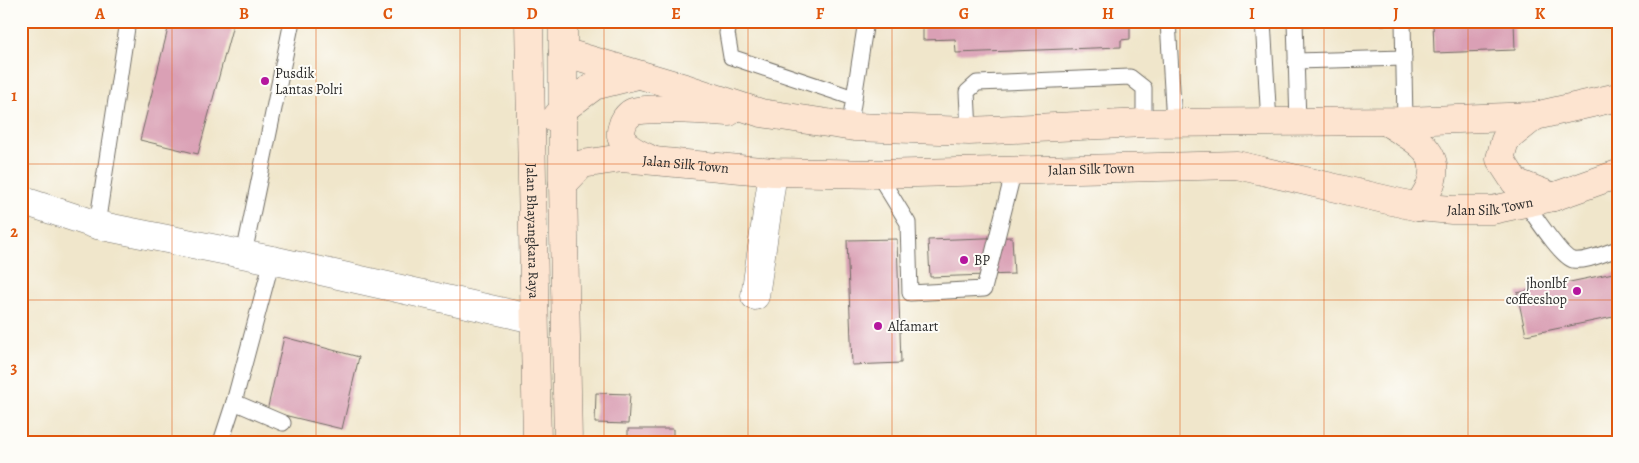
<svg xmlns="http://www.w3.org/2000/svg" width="1639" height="463" viewBox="0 0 1639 463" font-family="Alegreya,serif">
  <rect width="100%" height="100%" fill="#fdfcf7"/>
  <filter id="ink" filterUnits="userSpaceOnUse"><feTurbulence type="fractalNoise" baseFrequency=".02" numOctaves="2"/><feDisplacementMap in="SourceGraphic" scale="10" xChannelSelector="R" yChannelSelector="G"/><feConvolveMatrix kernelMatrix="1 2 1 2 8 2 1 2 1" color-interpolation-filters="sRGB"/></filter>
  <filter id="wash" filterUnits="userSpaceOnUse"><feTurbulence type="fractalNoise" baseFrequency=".0096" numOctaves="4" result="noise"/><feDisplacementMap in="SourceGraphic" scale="20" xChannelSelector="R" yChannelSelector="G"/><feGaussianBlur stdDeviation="1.12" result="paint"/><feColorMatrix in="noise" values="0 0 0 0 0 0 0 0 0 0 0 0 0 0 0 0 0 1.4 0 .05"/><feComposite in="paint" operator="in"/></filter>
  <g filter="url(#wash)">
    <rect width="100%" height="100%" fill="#f0e6cb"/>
    <g id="blocks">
      <g fill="#daa0b5">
        <path d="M170 21H234L198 154 140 140Z"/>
        <path d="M923 21H1130V39L1121 40V47L956 53 955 39 923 40Z"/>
        <path d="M1302 21H1385V25L1302 26Z"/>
        <path d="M1433 21H1514L1515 50 1434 53Z"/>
        <path d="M1012 237 1014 274 930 277 928 240Z"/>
        <path d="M897 239 901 363 852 365 847 240Z"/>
        <path d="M1618 272V316L1526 335 1517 293Z"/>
        <path d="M284 337 359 357 342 429 267 411Z"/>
        <path d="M596 393 630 394 628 424 595 423Z"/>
        <rect x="628" y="429" width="45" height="13"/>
      </g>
    </g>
  </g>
  <g filter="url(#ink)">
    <use href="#blocks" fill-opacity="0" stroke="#706c63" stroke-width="1"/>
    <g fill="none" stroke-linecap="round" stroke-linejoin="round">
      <defs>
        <g id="lane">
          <path d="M731 21 727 33 731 57 854 98"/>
          <path d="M1168 21 1174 123"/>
          <path d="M1263 21 1269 123"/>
          <path d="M1295 21 1298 123"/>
          <path d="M1403 21 1405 121"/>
          <path d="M1296 61 1404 58"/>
          <path d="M854 127 851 117 866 21"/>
          <path d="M969 131 967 92 977 83 1130 77 1144 88V123"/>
          <path d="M878 174 908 223 910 293 984 289 1014 170"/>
          <path d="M1526 204C1534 215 1562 258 1573 260 1587 262 1604 253 1618 249"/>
          <path d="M97 225 128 21"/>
          <path d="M244 254 292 21"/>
          <path d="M272 260 234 402 283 423"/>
          <path d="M221 442 234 402"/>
        </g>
        <g id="street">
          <path d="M21 200 97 225 272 260 534 319"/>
          <path d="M755 296 773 172"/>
        </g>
        <g id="secondary">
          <path id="s1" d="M529 21 537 442"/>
          <path d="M563 21V184L568 442"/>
          <path d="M563 52 688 89 761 113 854 127 969 131 1144 123 1405 121 1535 116 1618 97"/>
          <path d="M1535 116 1505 140 1500 159 1515 182 1553 197"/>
          <path d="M555 119 563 109 594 86 638 75"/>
          <path d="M1387 122C1412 138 1444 150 1430 186 1427 193 1422 200 1418 207"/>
          <path d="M652 160C638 153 616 146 622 127 623 122 627 115 633 112 643 106 713 111 729 112"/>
          <path id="s2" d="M563 184 582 164 622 158 773 172 878 174 1237 165 1418 207 1452 210H1492L1553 197 1618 174"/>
        </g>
      </defs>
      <use href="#lane" stroke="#706c63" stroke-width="17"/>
      <use href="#street" stroke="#706c63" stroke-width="29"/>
      <use href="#secondary" stroke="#706c63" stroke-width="29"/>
      <use href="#lane" stroke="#fff" stroke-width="15"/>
      <use href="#street" stroke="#fff" stroke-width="28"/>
      <use href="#secondary" stroke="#fde4d0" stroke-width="28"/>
    </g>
  </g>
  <path fill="none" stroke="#df570e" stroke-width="1" stroke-opacity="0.55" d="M172 21V442M316 21V442M460 21V442M604 21V442M748 21V442M892 21V442M1036 21V442M1180 21V442M1324 21V442M1468 21V442M21 164H1618M21 300H1618"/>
  <g fill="#b5179e" stroke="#fdfcf7" stroke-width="2">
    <circle cx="265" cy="81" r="5"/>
    <circle cx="964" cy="260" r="5"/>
    <circle cx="1577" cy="291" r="5"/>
    <circle cx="878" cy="326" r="5"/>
  </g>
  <g text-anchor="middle" stroke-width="4" stroke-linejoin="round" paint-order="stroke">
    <g font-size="14" fill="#2b2b2b" stroke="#fdfcf7" text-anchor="start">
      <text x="275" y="78">Pusdik<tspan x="275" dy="16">Lantas Polri</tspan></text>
      <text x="974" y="265">BP</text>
      <text x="1567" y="288" text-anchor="end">jhonlbf<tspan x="1567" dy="16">coffeeshop</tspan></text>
      <text x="888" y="331">Alfamart</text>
    </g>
    <g font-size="14" fill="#2b2b2b" stroke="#fdfcf7">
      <text dy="5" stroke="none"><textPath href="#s2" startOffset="132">Jalan Silk Town</textPath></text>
      <text dy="5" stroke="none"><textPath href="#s2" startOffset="538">Jalan Silk Town</textPath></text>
      <text dy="5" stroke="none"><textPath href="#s2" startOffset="942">Jalan Silk Town</textPath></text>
      <text dy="5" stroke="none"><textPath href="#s1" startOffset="210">Jalan Bhayangkara Raya</textPath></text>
    </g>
  </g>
  <rect width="1639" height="463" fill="none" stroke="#fdfcf7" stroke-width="55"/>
  <rect x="28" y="28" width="1584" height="408" fill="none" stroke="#df570e" stroke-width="2"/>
  <g font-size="16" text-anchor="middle" font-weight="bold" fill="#df570e">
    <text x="100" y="19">A</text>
    <text x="244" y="19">B</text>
    <text x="388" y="19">C</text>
    <text x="532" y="19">D</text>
    <text x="676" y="19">E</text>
    <text x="820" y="19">F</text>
    <text x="964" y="19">G</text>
    <text x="1108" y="19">H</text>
    <text x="1252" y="19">I</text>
    <text x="1396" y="19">J</text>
    <text x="1540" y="19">K</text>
    <text x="14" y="101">1</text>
    <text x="14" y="237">2</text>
    <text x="14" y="373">3</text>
  </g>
</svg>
